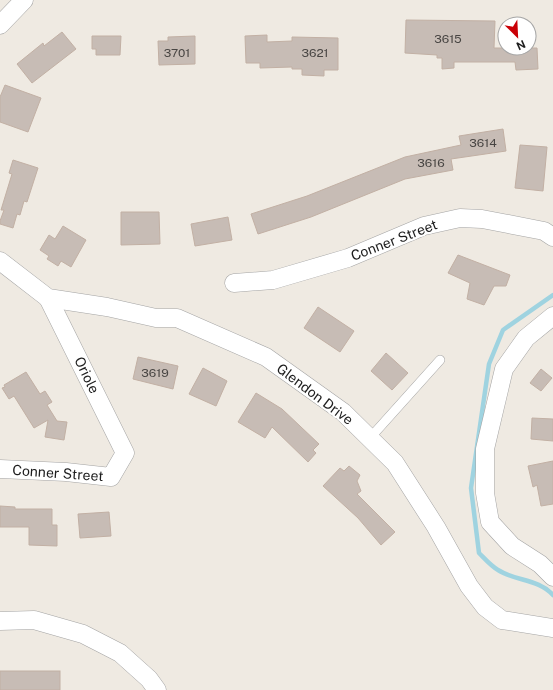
<svg xmlns="http://www.w3.org/2000/svg" width="553" height="690" viewBox="0 0 553 690" font-family="'Public Sans',sans-serif">
  <rect width="100%" height="100%" fill="#efeae2"/>
  <g fill="none" stroke-linecap="round" stroke-linejoin="round">
    <path stroke="#9fd3e0" stroke-width="4.5" d="M553 295 503 330 489 364 471 488 479 553C485 559 491 566 498 570 515 581 539 579 553 595"/>
  </g>
  <g fill="#c7bcb5" stroke="#c2b0a4">
    <path d="M406 20 495 21 494 48H537L538 69 516 70 515 62H454V68L442 69V58H437V55L405 53Z"/>
    <path d="M62 32 76 49 32 83 17 64 43 43 44 46Z"/>
    <path d="M267 35V42L292 41V37L338 38V70H324V76L302 75V69H292V67L260 68V63H246L245 36Z"/>
    <path d="M92 36H121L120 55H96V49H92Z"/>
    <path d="M195 36V64L159 65 158 41H168V37Z"/>
    <path d="M5 85 41 98 28 132 0 122V97Z"/>
    <path d="M503 129 506 151 451 159 453 170 405 179 311 217 258 234 251 214 307 196 405 157 461 145 459 136Z"/>
    <path d="M520 145 547 147 543 191 515 188Z"/>
    <path d="M13 160 38 168 27 202 24 201 20 215 17 214 13 228 0 224V221L4 210H1L12 174 9 173Z"/>
    <path d="M121 212H159L160 244 121 245Z"/>
    <path d="M228 217 232 240 195 246 191 224Z"/>
    <path d="M63 226 86 240 71 267 61 261 58 266 47 259 49 256 40 250 49 235 55 239Z"/>
    <path d="M458 255 510 275 506 286H494L484 305 467 299 470 283 448 273Z"/>
    <path d="M318 307 354 331 340 352 304 328Z"/>
    <path d="M386 353 408 373 392 390 371 371Z"/>
    <path d="M138 357 178 366 173 389 133 379Z"/>
    <path d="M203 368 227 381 216 406 189 394Z"/>
    <path d="M541 369 552 378 541 391 530 383Z"/>
    <path d="M26 372 40 394 45 391 52 402 47 405 57 421 67 422 64 440 45 437 48 420 34 428 14 396 9 399 2 388 5 387 4 385Z"/>
    <path d="M256 393 282 409 319 444 313 450 316 453 308 462 272 427 265 438 238 422Z"/>
    <path d="M532 418 553 419V441L531 439Z"/>
    <path d="M553 461V504L541 506 537 485 533 487 528 466Z"/>
    <path d="M349 466 360 475 357 481 361 491 357 494 395 532 381 545 358 518 323 486 340 468 344 471Z"/>
    <path d="M0 506 15 507V509H52V525H57V546L29 545V527H0Z"/>
    <path d="M109 512 111 536 80 538 78 514Z"/>
    <rect x="0" y="671" width="60" height="19"/>
  </g>
  <g fill="none" stroke-linecap="round" stroke-linejoin="round">
    <defs>
      <path id="service" d="M370 438 440 360"/>
      <g id="minor">
        <path d="M0 25 24 0"/>
        <path d="M0 261 48 298 107 307 156 318H177L266 357 343 412 395 463 436 527 469 586 485 607 502 620 553 628"/>
        <path d="M234 283 273 280 348 258 424 226 460 218 482 219 544 231 553 237"/>
        <path d="M553 316 526 338 504 369 485 449V493L490 522 512 546 540 564 553 577"/>
        <path d="M0 469 66 472 111 477 125 453 48 298"/>
        <path d="M0 621 34 620 83 634 120 653 149 679 157 690"/>
      </g>
    </defs>
    <use href="#service" stroke="#a4a4a4" stroke-width="10"/>
    <use href="#minor" stroke="#a4a4a4" stroke-width="19"/>
    <use href="#service" stroke="#fff" stroke-width="9"/>
    <use href="#minor" stroke="#fff" stroke-width="18"/>
  </g>
  <g text-anchor="middle" stroke-width="4" stroke-linejoin="round" paint-order="stroke">
    <g font-size="12" fill="#484543">
      <text x="448" y="43">3615</text>
      <text x="177" y="57">3701</text>
      <text x="315" y="57">3621</text>
      <text x="483" y="147">3614</text>
      <text x="431" y="167">3616</text>
      <text x="155" y="377">3619</text>
    </g>
    <g font-size="14" fill="#1d1d1d" stroke="#fff">
      <text transform="translate(394 240) rotate(-21)" y="5">Conner Street</text>
      <text transform="translate(87 375) rotate(64)" y="5">Oriole</text>
      <text transform="translate(315 394) rotate(37)" y="5">Glendon Drive</text>
      <text transform="translate(58 473) rotate(4)" y="5">Conner Street</text>
    </g>
  </g>
  <g transform="translate(517 36) rotate(156)"><circle r="19" fill="#ffffff" stroke="#a5a5a5"/>
  <path d="M0-3L7 15L0 10L-7 15Z" fill="#ca0006"/>
  <text y="-6" font-size="11" font-weight="bold" text-anchor="middle" fill="#1d1d1d">N</text>
  </g>
</svg>
